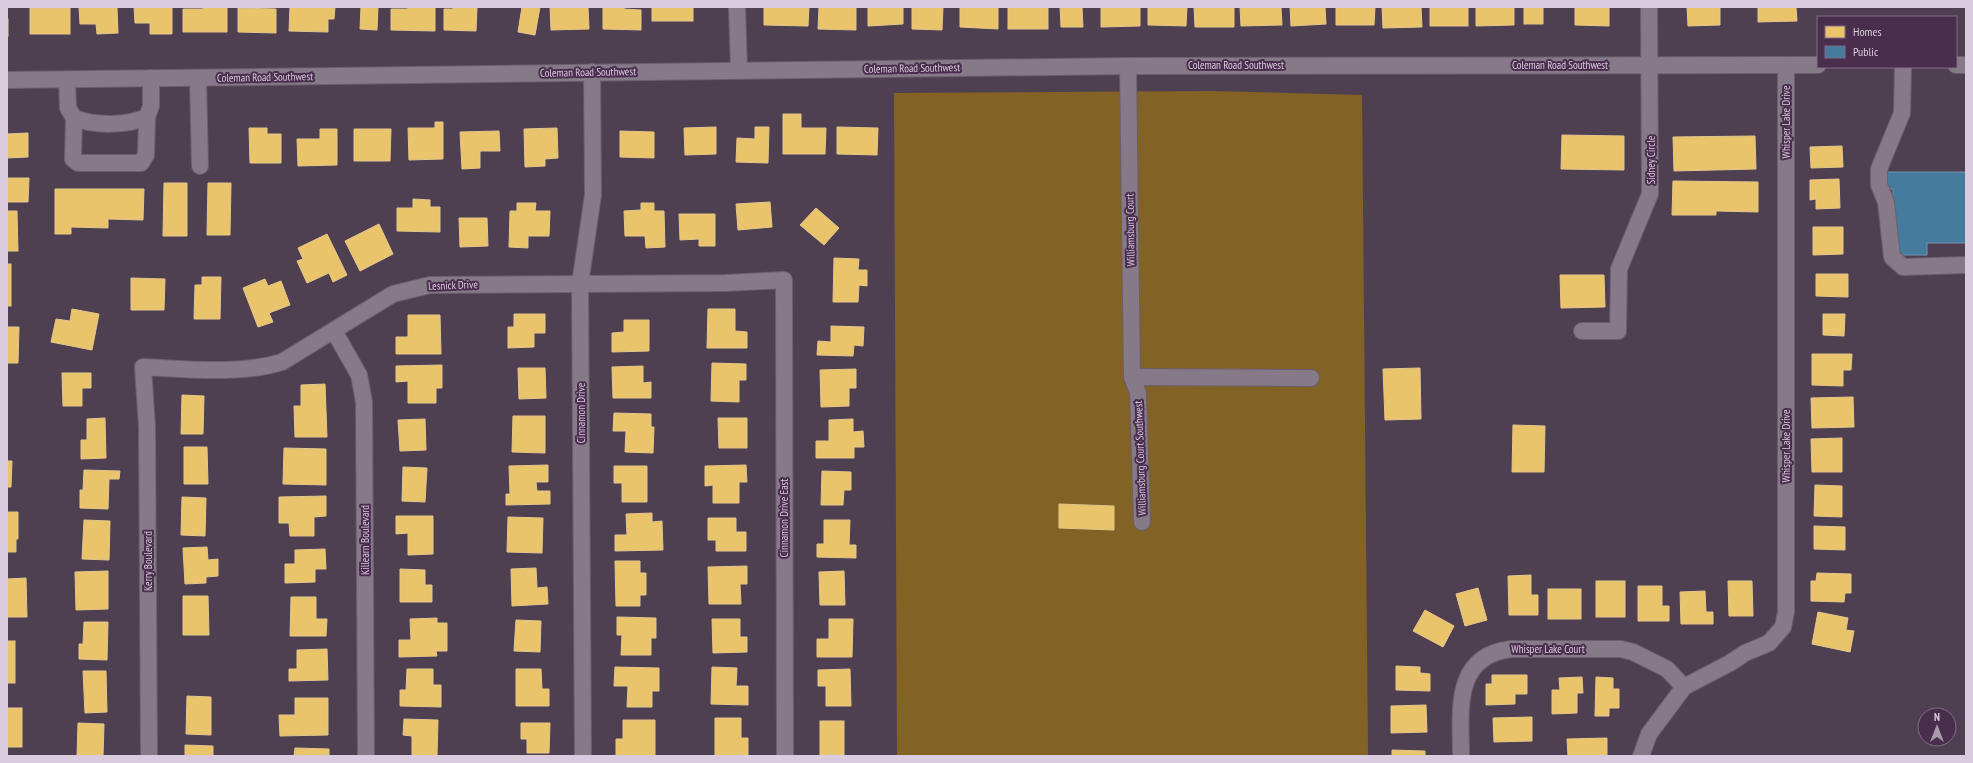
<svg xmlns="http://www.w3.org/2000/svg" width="1973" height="763" viewBox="0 0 1973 763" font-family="'PT Sans Narrow',sans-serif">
  <rect width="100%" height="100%" fill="#4f4051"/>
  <path fill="#836225" d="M1211 91 1362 95 1368 756H897L894 93Z"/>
  <g fill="#e9c46a" stroke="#e5c68d">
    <path d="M79 7H117L118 33 97 34 96 24H80Z"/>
    <path d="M134 7H172V34H150V23H135Z"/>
    <path d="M203 7 227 8V32H183V9H203Z"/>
    <path d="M290 7H335L334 19H328V32L289 31Z"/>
    <path d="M361 7H378L377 30 360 29Z"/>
    <path d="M408 7H435V31L391 30V9H408Z"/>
    <path d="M453 7 477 8 476 31 444 30V9H453Z"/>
    <path d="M522 7H540L535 35 518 32Z"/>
    <path d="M550 7H588L589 29 551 30Z"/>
    <path d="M603 7H624V9L641 10V30L603 29Z"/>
    <rect x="652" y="7" width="41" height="14"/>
    <path d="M764 7H809L808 26 764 25Z"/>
    <path d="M819 7H856V30L818 29Z"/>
    <path d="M868 7H903V24L868 26Z"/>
    <path d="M912 7H943L942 30 912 29Z"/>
    <path d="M960 7H998V29L960 27Z"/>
    <rect x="1008" y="7" width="40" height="22"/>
    <path d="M1060 7H1082L1083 27H1061Z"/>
    <path d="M1101 7H1140V26L1101 27Z"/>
    <path d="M1148 7H1187L1186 26 1148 25Z"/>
    <path d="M1194 7H1234V27H1195Z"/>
    <path d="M1240 7H1281L1282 25 1241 26Z"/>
    <path d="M1290 7H1325L1326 24 1291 26Z"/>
    <path d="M1336 7H1375L1374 25H1336Z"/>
    <path d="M1382 7H1421L1422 27 1383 28Z"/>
    <rect x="1430" y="7" width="38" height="19"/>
    <path d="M1476 7H1514V25L1476 26Z"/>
    <rect x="1524" y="7" width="19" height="17"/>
    <path d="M1575 7H1609V26L1575 25Z"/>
    <path d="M1687 7H1720V25L1688 26Z"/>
    <path d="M1758 7H1796L1797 21 1758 22Z"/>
    <rect x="30" y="8" width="40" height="26"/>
    <path d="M238 8 276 9V33L238 32Z"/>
    <rect x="7" y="19" width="1" height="17"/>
    <path d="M783 114H801V128H826L825 154H783Z"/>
    <path d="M435 122H443V159L409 160 408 128H435Z"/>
    <path d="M716 127V154L685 155 684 128Z"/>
    <path d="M755 127H769L768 163 736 162 737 138 755 139Z"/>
    <path d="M837 127 878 128 877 155 837 154Z"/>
    <path d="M249 128H267V134H281V163H250Z"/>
    <path d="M557 128 558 158 545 159V166L525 167 524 129Z"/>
    <path d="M320 129H337V165L298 166 297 139H320Z"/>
    <path d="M354 129H391L390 161H354Z"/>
    <path d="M499 131 500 151H480V168L462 169 460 132Z"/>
    <path d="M620 131 654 132V158L620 157Z"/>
    <path d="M28 133V157L7 158V134Z"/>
    <path d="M1562 135 1624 136V170L1561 169Z"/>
    <path d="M1755 136 1756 169 1674 171 1673 137Z"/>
    <path d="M1842 146 1843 167 1811 168 1810 147Z"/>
    <path d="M7 178H29L28 202H7Z"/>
    <path d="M1839 179 1840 208 1816 209V199L1810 200V180Z"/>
    <path d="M1673 181 1758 182V212L1716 211V215H1672Z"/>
    <path d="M164 183H187V236H163Z"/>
    <path d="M208 183H231L230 235H207Z"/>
    <path d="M55 189H144L143 220 108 219V228L71 227V234H55Z"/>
    <path d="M413 199 430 200V207H440V232L397 231V208H413Z"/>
    <path d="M770 202 772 227 738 230 736 204Z"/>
    <path d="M517 203H536L535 211H550L549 236H528V248L509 247 510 211H517Z"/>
    <path d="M641 203H654V211H664L665 247 646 248 645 236H625L624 211 641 210Z"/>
    <path d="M816 208 839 228 824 245 800 225Z"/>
    <path d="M7 211H17L18 251H7Z"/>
    <path d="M679 214H715V246H699V239L680 240Z"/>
    <path d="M459 218H487L488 246 460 247Z"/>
    <path d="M379 224 393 254 360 271 345 241Z"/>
    <path d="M1813 227H1843V254L1813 255Z"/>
    <path d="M327 234 347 275 333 282 329 273 307 283 297 261 303 259 298 248Z"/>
    <path d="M834 258 859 259 858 270H867V286L859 285 858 302H833Z"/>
    <rect x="7" y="264" width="4" height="42"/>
    <path d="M1816 274H1848V297L1816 296Z"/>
    <path d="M1560 275H1604L1605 307 1561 308Z"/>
    <path d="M202 277H221L220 319H194L195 285H202Z"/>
    <path d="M131 278 165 279 164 310H131Z"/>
    <path d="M265 279 268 286 281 281 290 305 269 313 273 322 258 327 243 288Z"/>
    <path d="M72 309 99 314 92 350 51 342 56 319 70 321Z"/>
    <path d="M708 309H735V331L747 332V348H707Z"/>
    <path d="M514 314H545V333H534V347L508 348V327H514Z"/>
    <path d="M1823 314H1845L1844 336 1823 335Z"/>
    <path d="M408 315H440L441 354H396V337H408Z"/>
    <path d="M624 320H649V351L612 352V333L624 332Z"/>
    <path d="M831 326 864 327 863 346 854 345 853 356 817 355 818 341 831 342Z"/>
    <path d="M7 327H19L18 363H7Z"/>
    <path d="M1812 354H1852L1851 370H1843V386L1812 385Z"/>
    <path d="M712 363 746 364V380H739V402L711 401Z"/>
    <path d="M442 365V388H436V403H408V381L396 382V366Z"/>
    <path d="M643 366V383L651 382V398H613L612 367Z"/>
    <path d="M518 368H545L546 398 519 399Z"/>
    <path d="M1420 368 1421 419 1385 420 1383 369Z"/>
    <path d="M856 369V388H849V406L821 407 820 370Z"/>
    <path d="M62 373H91V388H82V406H63Z"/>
    <path d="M325 384 327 437H295L294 406H301V385Z"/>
    <path d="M182 395 204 396 203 434H181Z"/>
    <path d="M1853 397 1854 427 1812 428 1811 398Z"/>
    <path d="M614 413 651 414V427H654L653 453 625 452 626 431H613Z"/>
    <path d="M513 416H545V453L512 452Z"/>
    <path d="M105 418 106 458 81 459V440H87V419Z"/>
    <path d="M718 418H747V448H719Z"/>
    <path d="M425 419 426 450 400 451 398 420Z"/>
    <path d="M853 419V432L863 431 864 447H854V458H816V441H829V420Z"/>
    <path d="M1513 425 1545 426 1544 472H1512Z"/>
    <path d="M1842 438V472H1812L1811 439Z"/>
    <path d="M184 447H207L208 484H184Z"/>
    <path d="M284 448 326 449V485L283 484Z"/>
    <path d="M7 461H12L11 487H7Z"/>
    <path d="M548 465V482H536L537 491H550V504L506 505V494H510L509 466Z"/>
    <path d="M746 465 747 482H739V503H713V485L705 486V466Z"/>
    <path d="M614 466H647V502H622V483H614Z"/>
    <path d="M403 467 427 468 425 502 402 501Z"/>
    <path d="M84 470 120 471 119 479H109L108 509 80 508V490H83Z"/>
    <path d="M822 471 851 472V490H844L843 505H821Z"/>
    <path d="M1815 485 1842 486V517L1814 516Z"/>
    <path d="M326 496V516L314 517V536H290L289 523H279V497Z"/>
    <path d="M182 497 206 498 205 536 181 535Z"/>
    <path d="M1059 504 1114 506V530L1059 528Z"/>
    <path d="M7 512H18V539H16V552H7Z"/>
    <path d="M652 513V522L662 521 663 550 615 551V535H627L626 514Z"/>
    <path d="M396 516H433V554L408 555V533L396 534Z"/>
    <path d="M508 517 543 518 542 553 507 552Z"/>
    <path d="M708 518H736V532H746V551H716V540H708Z"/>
    <path d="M84 520 110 521 109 560 82 559Z"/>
    <path d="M824 520H850L849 545H856V558L817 557V544H824Z"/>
    <path d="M1814 526 1845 527V550L1814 549Z"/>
    <path d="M207 547 208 560 218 559V576L206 577V583L185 584 183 548Z"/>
    <path d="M325 549 326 569H315V582L285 583V564H295V550Z"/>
    <path d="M615 561H640V573H646V595H640V606H616Z"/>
    <path d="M747 566V584H740L741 604H709L708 567Z"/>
    <path d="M536 568 537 588 547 587 548 604 512 606 511 569Z"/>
    <path d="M400 569 425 570V585H432V602H400Z"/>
    <path d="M108 571V609L76 610 75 572Z"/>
    <path d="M844 571 845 605H820L819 572Z"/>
    <path d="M1817 573 1851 574V593H1845L1844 602 1811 601V581H1816Z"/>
    <path d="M1531 575V595H1538V615H1509L1508 576Z"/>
    <path d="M26 578 27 617H7V579Z"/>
    <rect x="1596" y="581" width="29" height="36"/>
    <path d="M1728 581H1752L1753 616H1729Z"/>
    <path d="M1638 586H1662V606H1669V621H1638Z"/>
    <path d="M1478 588 1487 620 1465 626 1456 594Z"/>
    <rect x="1548" y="589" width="33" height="30"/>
    <path d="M1705 591 1706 612H1713V624H1681L1680 592Z"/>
    <path d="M183 596H208L209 635H183Z"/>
    <path d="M291 597H316V619H327L326 636H290Z"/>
    <path d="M1425 610 1454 626 1443 647 1413 631Z"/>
    <path d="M1818 612 1848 618 1846 630 1854 631 1850 652 1812 644Z"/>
    <path d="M617 617 656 618V638H651V655H621L622 635H617Z"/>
    <path d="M437 618V623H447V651H436L437 656 399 657V640H411L410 619Z"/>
    <path d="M712 619H740V637H747V652L713 653Z"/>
    <path d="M829 619H853L852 657H817V639H829Z"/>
    <path d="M516 620 541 621 540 652 514 651Z"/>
    <path d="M84 622H108L107 660 79 659V644H83Z"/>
    <rect x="7" y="641" width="8" height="42"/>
    <path d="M327 649 328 680 289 681V669H297V650Z"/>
    <path d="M1396 666 1420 667V673L1430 674V691L1396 690Z"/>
    <path d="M615 667 659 668V691H652V707H627L628 686H614Z"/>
    <path d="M712 667 737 668 736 686H748V705L711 704Z"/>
    <path d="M407 669H433V685H441V707L400 706V690H406Z"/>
    <path d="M516 669H541L542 689H549V706H516Z"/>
    <path d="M850 669 851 706H826V686H818V670Z"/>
    <path d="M83 671H106L107 712 85 713Z"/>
    <path d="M1492 675H1527V694H1515V704L1486 705V684H1492Z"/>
    <path d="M1582 677 1583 693H1577V713L1552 714V690H1560L1559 678Z"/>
    <path d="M1596 677 1613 678V689H1619V708H1609V716H1595Z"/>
    <path d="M187 696 211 697V735L186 734Z"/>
    <path d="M295 698H328V735L280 736 279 715H295Z"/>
    <path d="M1426 705 1427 732 1391 733V706Z"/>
    <rect x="7" y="708" width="15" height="39"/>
    <path d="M1532 717V741L1494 742 1493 718Z"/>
    <path d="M715 718H741V738H748V756H715Z"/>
    <path d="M404 719 438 720 437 756H412V736L403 735Z"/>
    <path d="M623 720H655V756H616V739H623Z"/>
    <rect x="820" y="721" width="24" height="34"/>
    <path d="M78 723 104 724 103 756H77Z"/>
    <path d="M521 723H550L549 753H527V739H521Z"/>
    <path d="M1607 738V756H1568L1567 739Z"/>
    <path d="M185 745 213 746V756H185Z"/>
    <path d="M295 748 329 749V756H294Z"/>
    <path d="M1392 750 1425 751V756H1392Z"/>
  </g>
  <path fill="#457b9d" stroke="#7293b0" d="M1882 172H1966V243H1927V255H1893V189H1882Z"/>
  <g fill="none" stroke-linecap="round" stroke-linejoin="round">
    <defs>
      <g id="minor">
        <path d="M737 7 739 70"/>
        <path d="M1956 65H1966"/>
        <path d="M1128 66 1132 377 1138 393 1142 522"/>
        <path d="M1903 67 1902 113 1879 169V185L1886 202 1892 257 1903 267 1966 265"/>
        <path d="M198 78 200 166"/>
        <path d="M7 80 1128 66 1818 65"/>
        <path d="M67 80 68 108 74 118C95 126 126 126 147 117L151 106V78"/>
        <path d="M74 118 73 159 78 163H141L146 155 147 117"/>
        <path d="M334 331 359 375 364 402 366 756"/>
        <path d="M1582 331H1618L1619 269 1650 194 1649 7"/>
        <path d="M1132 377 1311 378"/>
        <path d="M149 756 147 427 143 367C187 369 240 375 282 362L393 294 430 285 725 283 784 280 785 756"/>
        <path d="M583 756 580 284 593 195 592 72"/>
        <path d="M1461 756C1461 712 1452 656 1511 649H1621L1633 652 1667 669 1684 687"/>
        <path d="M1641 756 1649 734 1684 687 1730 663 1745 653 1769 643 1783 627 1786 612V65"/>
      </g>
    </defs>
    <use href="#minor" stroke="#6b5e6d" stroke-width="18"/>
    <use href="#minor" stroke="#867a88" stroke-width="16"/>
  </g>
  <g text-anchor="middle" stroke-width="4" stroke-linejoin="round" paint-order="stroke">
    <g font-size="11" fill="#dbcbde" stroke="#492e4e">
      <text x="1236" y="69">Coleman Road Southwest</text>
      <text x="1560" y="69">Coleman Road Southwest</text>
      <text transform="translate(912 68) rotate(-1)" y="4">Coleman Road Southwest</text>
      <text transform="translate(588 72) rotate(-1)" y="4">Coleman Road Southwest</text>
      <text transform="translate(265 77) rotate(-1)" y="4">Coleman Road Southwest</text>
      <text transform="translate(1786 122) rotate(-90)" y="4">Whisper Lake Drive</text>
      <text transform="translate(1651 160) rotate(-90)" y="4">Sidney Circle</text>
      <text transform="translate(1130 230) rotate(-91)" y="4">Williamsburg Court</text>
      <text transform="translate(453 285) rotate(-2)" y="4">Lesnick Drive</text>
      <text transform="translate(581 413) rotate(-90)" y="4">Cinnamon Drive</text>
      <text transform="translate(1786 446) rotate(-90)" y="4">Whisper Lake Drive</text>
      <text transform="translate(1140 458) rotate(-92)" y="4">Williamsburg Court Southwest</text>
      <text transform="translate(784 518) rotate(-90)" y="4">Cinnamon Drive East</text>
      <text transform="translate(365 540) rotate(-90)" y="4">Killearn Boulevard</text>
      <text transform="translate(148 561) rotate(-90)" y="4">Kerry Boulevard</text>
      <text x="1548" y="653">Whisper Lake Court</text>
    </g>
  </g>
  <rect width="1973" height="763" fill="none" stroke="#dbcbde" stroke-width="16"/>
  <rect x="1817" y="16" width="140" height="52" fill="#492e4e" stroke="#836d88"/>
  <rect x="1825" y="26" width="20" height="12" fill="#e9c46a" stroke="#836d88"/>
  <text x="1853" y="36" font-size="12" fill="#dbcbde">Homes</text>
  <rect x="1825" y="46" width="20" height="12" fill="#457b9d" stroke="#836d88"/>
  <text x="1853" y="56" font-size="12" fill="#dbcbde">Public</text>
  <g transform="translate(1937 727)"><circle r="19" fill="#492e4e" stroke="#836d88"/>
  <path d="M0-3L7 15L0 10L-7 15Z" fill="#aa9aad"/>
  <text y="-6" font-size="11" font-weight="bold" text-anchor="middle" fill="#dbcbde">N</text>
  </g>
</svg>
